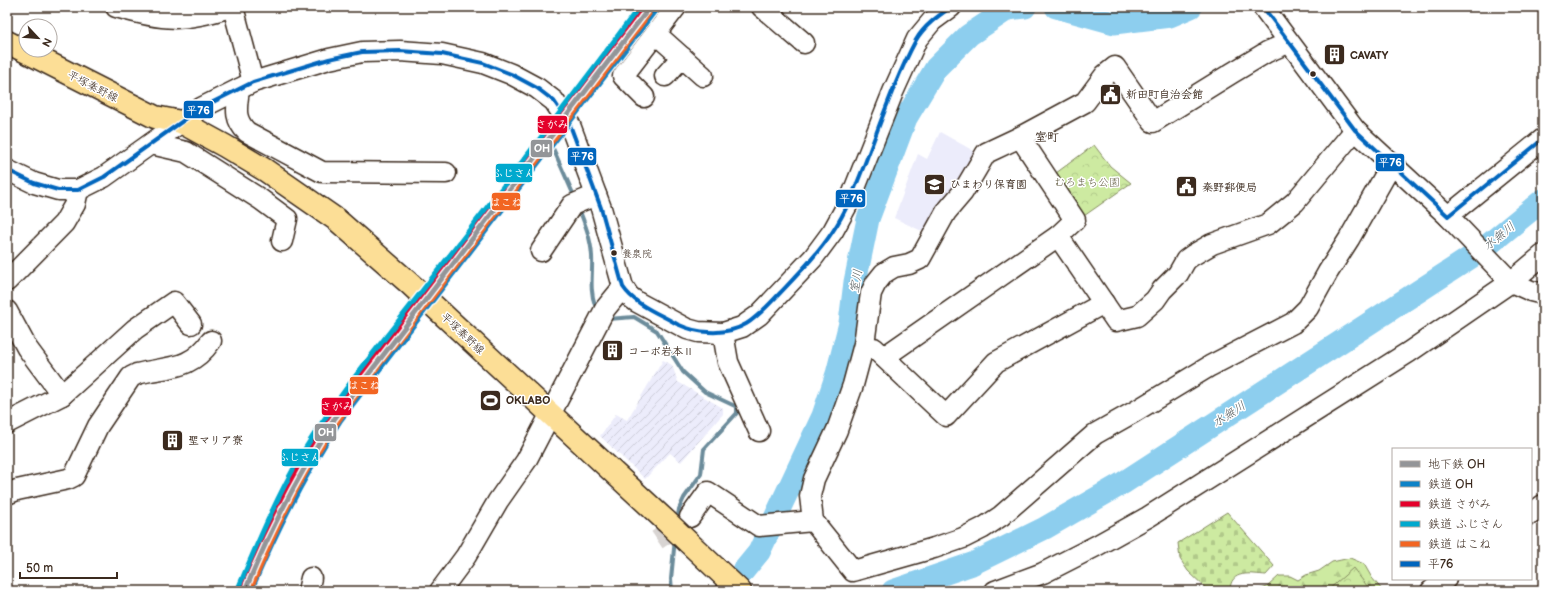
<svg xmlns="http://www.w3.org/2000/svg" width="1550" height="598" viewBox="0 0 1550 598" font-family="'Balsamiq Sans','Klee One',sans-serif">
  <defs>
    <pattern id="industrial-furrows" width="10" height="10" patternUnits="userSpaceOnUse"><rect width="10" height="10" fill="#ececfb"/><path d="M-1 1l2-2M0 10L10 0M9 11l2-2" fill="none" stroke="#cbcbd7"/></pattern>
    <pattern id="forest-firs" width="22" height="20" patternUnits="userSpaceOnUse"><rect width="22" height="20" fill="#cdeaa1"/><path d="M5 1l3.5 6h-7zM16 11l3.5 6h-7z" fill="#b1c98a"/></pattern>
    <pattern id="cemetery-stones" width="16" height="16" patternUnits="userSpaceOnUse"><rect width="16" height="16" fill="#cdeaa1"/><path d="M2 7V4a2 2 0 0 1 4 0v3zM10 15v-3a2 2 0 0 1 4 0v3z" fill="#b1c98a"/></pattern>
    <pattern id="park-crowns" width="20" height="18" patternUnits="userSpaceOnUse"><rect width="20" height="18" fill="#cdeaa1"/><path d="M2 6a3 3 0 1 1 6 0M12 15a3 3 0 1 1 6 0" fill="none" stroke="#b1c98a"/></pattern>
  </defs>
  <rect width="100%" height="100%" fill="#fff"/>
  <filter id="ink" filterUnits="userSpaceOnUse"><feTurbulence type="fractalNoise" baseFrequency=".025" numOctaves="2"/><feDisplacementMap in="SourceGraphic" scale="8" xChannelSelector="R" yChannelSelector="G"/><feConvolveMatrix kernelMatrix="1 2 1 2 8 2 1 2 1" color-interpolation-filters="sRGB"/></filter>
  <g filter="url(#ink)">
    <g fill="#ececfb">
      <path d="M636 7H659L578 114 566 98Z"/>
      <path d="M940 132 979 154 928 234 894 218 918 154 927 159Z"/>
    </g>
    <path fill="url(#industrial-furrows)" d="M663 360 672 365 678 382 723 408V414L681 462 670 453 645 479 600 436 616 414 627 420Z"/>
    <path fill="url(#forest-firs)" stroke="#848a60" d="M1350 558 1364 564 1372 578 1383 591H1256L1267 587 1279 576H1290L1298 580 1306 575 1319 571 1332 562Z"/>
    <path fill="url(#cemetery-stones)" stroke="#848a60" d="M1227 512 1274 566 1266 575C1251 574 1230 569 1230 591H1209L1188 571 1180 559 1178 543Z"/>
    <g fill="url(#park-crowns)" stroke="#848a60">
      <path d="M1094 145 1110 166 1131 183 1081 218 1052 176Z"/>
      <path d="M1353 568 1371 591H1327Z"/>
    </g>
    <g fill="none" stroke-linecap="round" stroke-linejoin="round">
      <g stroke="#6c8c9b" stroke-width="4">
        <path d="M552 146 575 198"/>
        <path d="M579 209C585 224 591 239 592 256 593 273 589 288 595 305"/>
        <path d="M608 319 634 317 657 331 683 372 705 392 737 407V413L704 449 701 474 684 498 679 509 677 523"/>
        <path d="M672 591 671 579 675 539"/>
      </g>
      <g stroke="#8dceee" stroke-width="23">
        <path d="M1056 7 1114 23 1170 16 1191 7"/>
        <path d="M727 591 759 552 823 416 837 374 850 323 855 282 868 219 906 118 936 68 969 35 1008 9 1025 7"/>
        <path d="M893 591 972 564 1045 528 1123 483 1482 250 1543 200"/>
      </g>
      <path stroke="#d8d4d2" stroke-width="20" stroke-dasharray="20 10" stroke-linecap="butt" d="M657 540 669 532 681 534 686 526"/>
      <defs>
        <g id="minor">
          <path d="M116 7C164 21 183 22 230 7"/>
          <path d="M233 7 253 82"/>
          <path d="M762 7 804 43"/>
          <path d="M1263 7 1355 130 1448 216 1511 282 1531 291 1543 294"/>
          <path d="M656 34 703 76"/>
          <path d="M1287 41 1281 46 1267 52 1232 73 1153 122 1115 67 1105 75 1085 102 1020 137 986 153 963 192 946 212 920 259 909 264 894 267 884 273 876 283 871 293 864 344 853 385 837 430 814 479 810 496 813 521 853 571 934 548 963 538 983 528 1001 516 1095 434 1134 412 1210 366 1293 323 1308 308 1328 272 1349 239 1391 165"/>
          <path d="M665 76 682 57"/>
          <path d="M239 89C237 107 233 118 247 132L322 172 446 173"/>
          <path d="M644 97 623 76 676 7"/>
          <path d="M151 144 186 152 260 199 287 219 282 241"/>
          <path d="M7 170 34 183 58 190H78L104 177 201 108 253 82 329 59 362 52 400 51 442 54 483 63 511 74 537 88 554 101 570 125 601 208 623 287 629 296 637 302 687 329 698 332 723 333 742 327 759 315 813 258 833 231 851 198 893 92 917 39 932 21 951 7"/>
          <path d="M1448 216 1543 139"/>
          <path d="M1058 236 1116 321 1137 316 1155 300 1162 290 1178 274 1186 260 1193 255 1212 244 1268 224 1295 202 1355 130"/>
          <path d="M541 251 572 205 596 195"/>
          <path d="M7 281 64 223 75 204 78 190"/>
          <path d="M7 311 27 348 62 395"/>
          <path d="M723 333 728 362 759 431"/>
          <path d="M874 348 946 416 996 362 1104 303"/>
          <path d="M884 357 1058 236 1075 220 1020 137"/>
          <path d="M7 423 62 395 135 329 174 302 191 324"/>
          <path d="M7 494 17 490 68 479 74 476 98 426 131 377 137 374C168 366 190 371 211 341"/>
          <path d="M1531 514 1543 505"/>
          <path d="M690 517 708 492 759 526 813 521"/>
          <path d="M308 591 311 578"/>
          <path d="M440 591 466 556 498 501 526 461 605 309 623 287"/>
          <path d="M995 591 1043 573 1096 546 1148 517 1409 352 1511 282 1543 255"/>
          <path d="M1431 591 1446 579"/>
        </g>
        <g id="major">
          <path d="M7 42 155 117 181 122 225 146 265 170 337 220 409 283 666 521"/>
          <path d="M688 542 740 591"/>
        </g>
      </defs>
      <use href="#minor" stroke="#3b2a1e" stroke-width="23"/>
      <use href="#major" stroke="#3b2a1e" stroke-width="25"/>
      <use href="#minor" stroke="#fff" stroke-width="20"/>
      <use href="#major" stroke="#fcde96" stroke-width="22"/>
      <defs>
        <path id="major-bridge" d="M666 521 688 542"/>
      </defs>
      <use href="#major-bridge" stroke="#3b2a1e" stroke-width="25" stroke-linecap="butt"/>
      <use href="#major-bridge" stroke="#fcde96" stroke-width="22"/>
      <defs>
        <g id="bus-1">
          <path d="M1263 7 1355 130 1448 216 1543 139"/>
          <path d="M7 170 34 183 58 190H78L104 177 201 108 253 82 329 59 362 52 400 51 442 54 483 63 511 74 537 88 554 101 570 125 601 208 623 287C635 305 658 313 677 324 688 329 697 332 709 332 744 334 757 317 780 293 798 274 818 254 833 231 847 210 856 186 865 163 881 122 895 79 916 40 924 26 938 16 951 7"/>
        </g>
      </defs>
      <use href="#bus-1" stroke="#fff" stroke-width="7"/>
      <use href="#bus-1" stroke="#0065bd" stroke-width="4"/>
      <defs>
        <path id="rail-1" d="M251 591C276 532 304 475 340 421L655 11"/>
        <path id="rail-2" d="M239 589C265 528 293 470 330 415L642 7"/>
        <path id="rail-3" d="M237 591C257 544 277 496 303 452 338 395 381 344 422 291 495 197 569 103 639 7"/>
        <path id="rail-4" d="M250 591C269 546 289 500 315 457 349 401 391 350 432 298 504 203 578 110 649 14"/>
      </defs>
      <use href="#rail-1" stroke="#fff" stroke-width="8"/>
      <use href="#rail-2" stroke="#fff" stroke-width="8"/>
      <use href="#rail-3" stroke="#fff" stroke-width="8"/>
      <use href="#rail-4" stroke="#fff" stroke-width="8"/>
      <use href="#rail-1" stroke="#0d82c7" stroke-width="5"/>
      <use href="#rail-2" stroke="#e4002b" stroke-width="5"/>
      <use href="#rail-3" stroke="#00a9ce" stroke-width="5"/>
      <use href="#rail-4" stroke="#f26522" stroke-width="5"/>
      <defs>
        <path id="metro-1" d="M245 591C270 530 299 473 335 418L650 7"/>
      </defs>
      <use href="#metro-1" stroke="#fff" stroke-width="8"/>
      <use href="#metro-1" stroke="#939598" stroke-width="5"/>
    </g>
  </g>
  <defs>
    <symbol id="building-square" viewBox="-11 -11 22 22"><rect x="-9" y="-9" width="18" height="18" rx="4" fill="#3b2a1e" stroke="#fff"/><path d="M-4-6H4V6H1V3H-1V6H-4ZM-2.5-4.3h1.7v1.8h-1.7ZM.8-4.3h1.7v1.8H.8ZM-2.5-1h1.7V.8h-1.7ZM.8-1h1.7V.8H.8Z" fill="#fff"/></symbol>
    <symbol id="civic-square" viewBox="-11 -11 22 22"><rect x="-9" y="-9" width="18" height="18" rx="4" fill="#3b2a1e" stroke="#fff"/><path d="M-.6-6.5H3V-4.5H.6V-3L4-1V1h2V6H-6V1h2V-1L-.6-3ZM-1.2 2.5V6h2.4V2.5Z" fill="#fff"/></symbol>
    <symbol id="school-square" viewBox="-11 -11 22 22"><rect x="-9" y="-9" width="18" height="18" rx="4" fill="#3b2a1e" stroke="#fff"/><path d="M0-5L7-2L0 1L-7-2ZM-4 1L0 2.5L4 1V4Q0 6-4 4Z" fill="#fff"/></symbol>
    <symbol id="stadium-square" viewBox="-11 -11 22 22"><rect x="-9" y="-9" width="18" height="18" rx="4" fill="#3b2a1e" stroke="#fff"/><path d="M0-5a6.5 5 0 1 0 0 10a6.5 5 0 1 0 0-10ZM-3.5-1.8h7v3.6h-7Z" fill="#fff"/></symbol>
  </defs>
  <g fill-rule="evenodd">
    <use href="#building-square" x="1322" y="42" width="25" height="25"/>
    <use href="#civic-square" x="1098" y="82" width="25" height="25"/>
    <use href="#school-square" x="922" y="172" width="25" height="25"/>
    <use href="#civic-square" x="1174" y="174" width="25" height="25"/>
    <use href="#building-square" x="600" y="338" width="25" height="25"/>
    <use href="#stadium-square" x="478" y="388" width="25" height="25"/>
    <use href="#building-square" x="160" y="428" width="25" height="25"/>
  </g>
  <g fill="#3b2a1e" stroke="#fff" stroke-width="1.5">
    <circle cx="1313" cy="74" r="3.5"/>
    <circle cx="614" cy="253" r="3.5"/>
  </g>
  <g text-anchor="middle" stroke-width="3" stroke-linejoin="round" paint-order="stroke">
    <g font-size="10" fill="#3b2a1e" stroke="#fff" text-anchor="start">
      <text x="622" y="257">養泉院</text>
    </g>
    <g font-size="11" font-weight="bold" fill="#3b2a1e" stroke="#fff" text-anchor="start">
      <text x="1350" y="59">CAVATY</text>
      <text x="1126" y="98">新田町自治会館</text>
      <text x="950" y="188">ひまわり保育園</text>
      <text x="1202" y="191">秦野郵便局</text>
      <text x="628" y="355">コーポ岩本Ⅱ</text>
      <text x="506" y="404">OKLABO</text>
      <text x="188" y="444">聖マリア寮</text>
    </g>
    <g font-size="11" fill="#3b2a1e" stroke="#fff">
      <text transform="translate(93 86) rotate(27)" y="4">平塚秦野線</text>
      <text transform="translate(463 333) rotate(43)" y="4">平塚秦野線</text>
    </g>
    <g font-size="11" fill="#605a3f" stroke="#fff">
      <text x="1087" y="186">むろまち公園</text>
    </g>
    <g font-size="12" font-weight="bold" fill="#3b2a1e" stroke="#fff">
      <text x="1047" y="141">室町</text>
    </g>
    <g font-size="12" font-style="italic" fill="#545b5c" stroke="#fff">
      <text transform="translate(1499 236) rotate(-39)" y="4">水無川</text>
      <text transform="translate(856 281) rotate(-81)" y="4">室川</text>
      <text transform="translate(1229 414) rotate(-33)" y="4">水無川</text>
    </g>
  </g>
  <g stroke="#fff" stroke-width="1.5">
    <rect x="183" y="100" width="31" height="19" rx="4" fill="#0065bd"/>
    <rect x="537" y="115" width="31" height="19" rx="4" fill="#e4002b"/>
    <rect x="530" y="139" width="23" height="19" rx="4" fill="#939598"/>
    <rect x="567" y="147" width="30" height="19" rx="4" fill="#0065bd"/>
    <rect x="1375" y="153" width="30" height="19" rx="4" fill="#0065bd"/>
    <rect x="495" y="163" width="38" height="20" rx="4" fill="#00a9ce"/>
    <rect x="835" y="189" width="31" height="19" rx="4" fill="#0065bd"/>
    <rect x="491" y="192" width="30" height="19" rx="4" fill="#f26522"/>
    <rect x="349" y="376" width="30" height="19" rx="4" fill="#f26522"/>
    <rect x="321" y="397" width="31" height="19" rx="4" fill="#e4002b"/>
    <rect x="314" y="423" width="23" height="19" rx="4" fill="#939598"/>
    <rect x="281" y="448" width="38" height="19" rx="4" fill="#00a9ce"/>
  </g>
  <g font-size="11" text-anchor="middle" font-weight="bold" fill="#fff">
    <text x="198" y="114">平76</text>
    <text x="552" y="128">さがみ</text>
    <text x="542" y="152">OH</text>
    <text x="582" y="160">平76</text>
    <text x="1390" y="166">平76</text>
    <text x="514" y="177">ふじさん</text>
    <text x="851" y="202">平76</text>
    <text x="506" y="206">はこね</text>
    <text x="364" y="389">はこね</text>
    <text x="337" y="410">さがみ</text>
    <text x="326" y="436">OH</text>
    <text x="300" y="461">ふじさん</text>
  </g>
  <rect width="1550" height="598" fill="none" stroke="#fff" stroke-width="24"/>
  <rect x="12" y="12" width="1526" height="574" fill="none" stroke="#3b2a1e" stroke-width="1.5" filter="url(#ink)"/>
  <rect x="1392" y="448" width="140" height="132" fill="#ffffff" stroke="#b1aaa5"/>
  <rect x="1400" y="461" width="20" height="6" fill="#939598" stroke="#b1aaa5"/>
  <text x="1428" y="468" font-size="12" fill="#3b2a1e">地下鉄 OH</text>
  <rect x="1400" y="481" width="20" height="6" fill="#0d82c7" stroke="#b1aaa5"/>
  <text x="1428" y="488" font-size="12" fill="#3b2a1e">鉄道 OH</text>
  <rect x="1400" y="501" width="20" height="6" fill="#e4002b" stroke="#b1aaa5"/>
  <text x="1428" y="508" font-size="12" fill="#3b2a1e">鉄道 さがみ</text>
  <rect x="1400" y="521" width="20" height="6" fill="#00a9ce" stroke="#b1aaa5"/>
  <text x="1428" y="528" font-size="12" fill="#3b2a1e">鉄道 ふじさん</text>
  <rect x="1400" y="541" width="20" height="6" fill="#f26522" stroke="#b1aaa5"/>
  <text x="1428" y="548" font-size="12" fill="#3b2a1e">鉄道 はこね</text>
  <rect x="1400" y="561" width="20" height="6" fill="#0065bd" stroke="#b1aaa5"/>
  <text x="1428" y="568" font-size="12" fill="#3b2a1e">平76</text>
  <g transform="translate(38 38) rotate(116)"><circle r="19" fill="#ffffff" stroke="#b1aaa5"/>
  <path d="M0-3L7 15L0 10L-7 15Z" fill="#3b2a1e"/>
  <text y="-6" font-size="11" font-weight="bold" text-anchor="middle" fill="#3b2a1e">N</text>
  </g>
  <path d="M20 572v6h97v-6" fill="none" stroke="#3b2a1e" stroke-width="2"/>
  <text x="26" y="572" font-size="12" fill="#3b2a1e" stroke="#ffffff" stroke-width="3" paint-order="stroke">50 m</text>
</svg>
